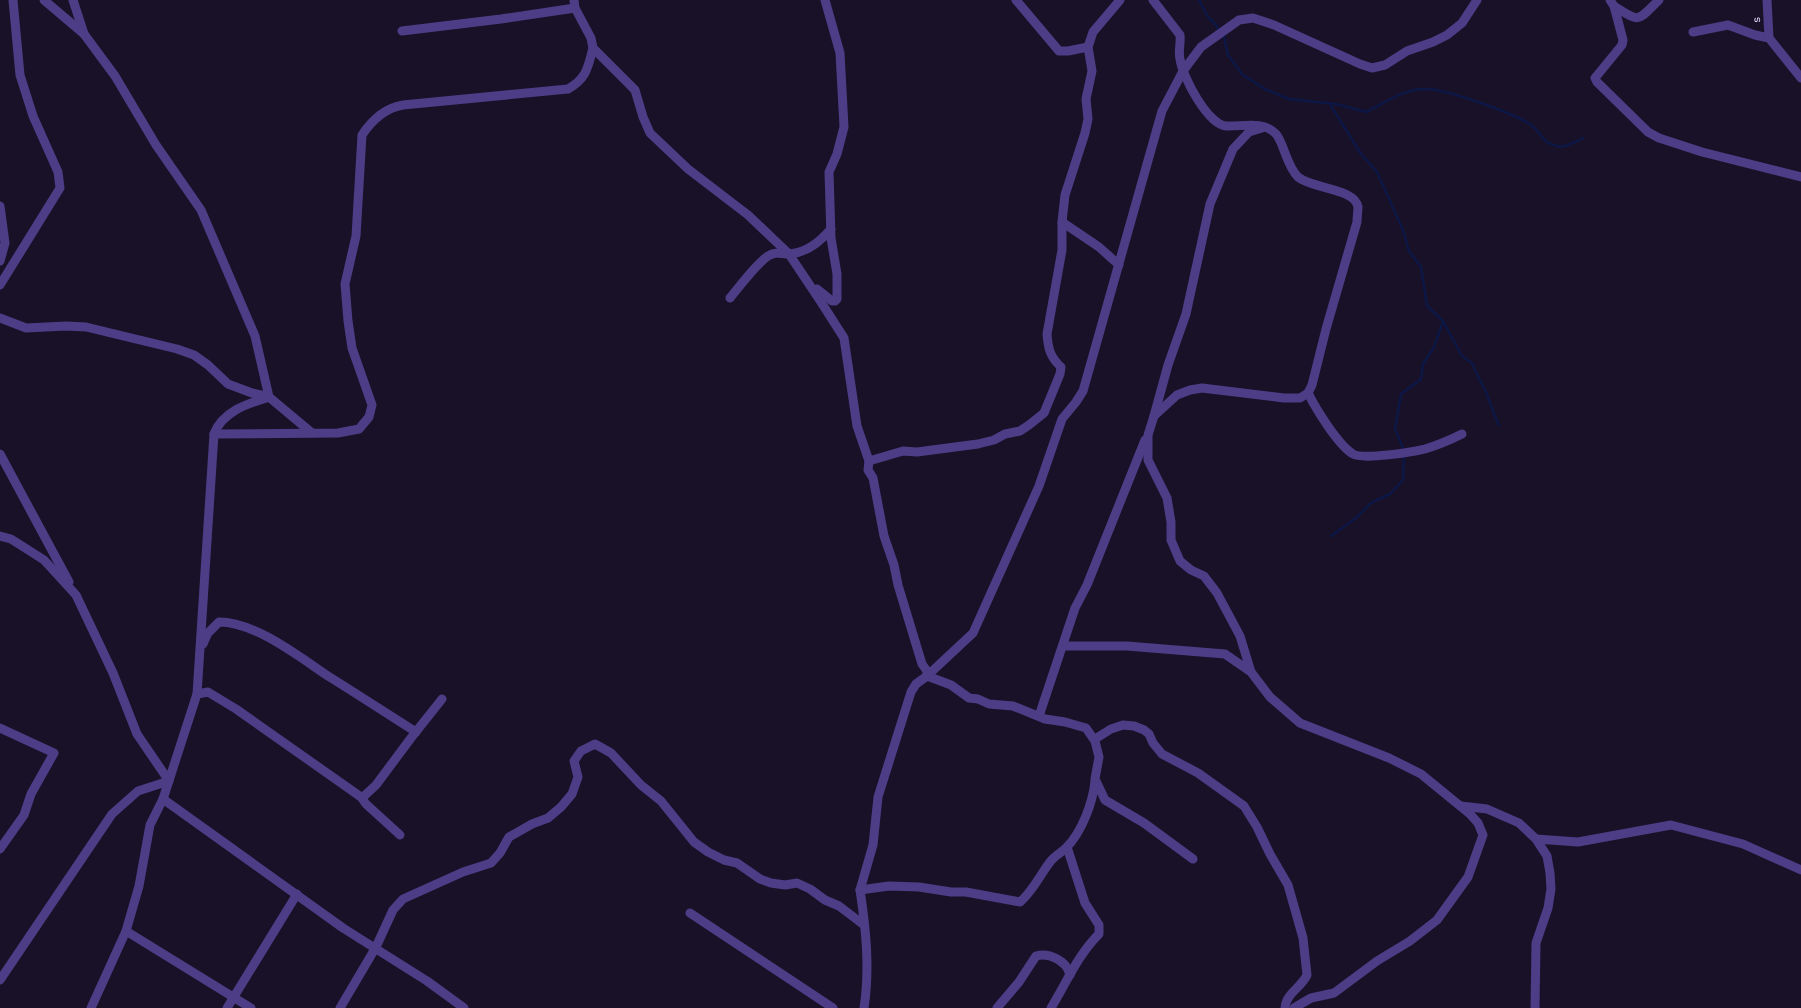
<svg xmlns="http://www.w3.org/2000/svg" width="1801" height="1008" viewBox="0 0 1801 1008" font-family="'Work Sans',sans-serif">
  <rect width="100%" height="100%" fill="#191128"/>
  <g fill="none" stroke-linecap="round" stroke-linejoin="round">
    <g stroke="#0c1746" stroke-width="2.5">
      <path d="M1199 0 1208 17 1216 25 1224 37 1228 55 1243 75 1265 89 1289 99 1336 104 1366 112C1385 103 1403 89 1425 89 1444 88 1516 114 1531 125 1541 132 1541 143 1557 146 1566 148 1575 142 1583 138"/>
      <path d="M1331 106 1361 154 1377 172 1403 230 1409 251 1421 267 1427 306 1443 321 1462 356 1473 364C1475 374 1481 380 1485 390 1490 401 1493 414 1499 425"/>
      <path d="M1404 450 1395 429 1401 394 1421 379 1423 364 1434 347 1443 322"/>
      <path d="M1331 536 1356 518 1371 503 1390 494 1403 480 1404 455"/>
    </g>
    <g stroke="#4d3d86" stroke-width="9">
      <path d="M73 0 84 34"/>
      <path d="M574 0 575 8 591 38 593 48 635 90 643 117 650 133 688 169 748 215 789 254 821 302 844 338 857 426 869 461 868 470 873 478 884 536 894 565 898 585 922 664 927 671V676L951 685 969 698 978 699 989 704 1013 706 1045 719 1065 722 1086 728 1095 741 1099 757 1095 779 1105 800 1144 823 1193 859"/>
      <path d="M1016 0 1059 51H1068L1088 47"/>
      <path d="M1153 0 1180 35C1181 43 1178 52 1180 59 1182 76 1208 125 1226 126 1242 127 1263 120 1276 134 1284 143 1286 165 1298 177 1312 189 1355 188 1358 207 1358 211 1357 217 1357 222L1326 329 1312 385 1308 393 1300 398H1284L1202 388 1190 390 1177 395 1154 416 1148 435V460L1167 498 1171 522V540L1180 561 1191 570 1204 576 1217 593 1240 636 1251 672"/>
      <path d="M1610 0 1614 6 1623 40 1622 45 1595 78 1597 82 1648 132 1659 138 1702 152 1801 177"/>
      <path d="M1767 0 1769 38"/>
      <path d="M1614 6C1641 23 1636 22 1659 0"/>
      <path d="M402 31 501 19 575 8"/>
      <path d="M1693 32 1728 25 1755 35 1769 38 1801 78"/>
      <path d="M0 206 5 243 0 261"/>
      <path d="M1062 222 1099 247 1119 265"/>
      <path d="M0 285 60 188 58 172 33 116 20 75 13 0"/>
      <path d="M817 289 832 301H835L837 299V274L831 238 829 172 837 154 844 127 840 53 825 0"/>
      <path d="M730 298C740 286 756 264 768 256 776 251 781 254 789 254 806 253 820 242 831 229"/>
      <path d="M0 318 26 328 66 326 86 327 177 349 194 355 208 365 228 384 252 393 269 397 255 336 201 210 156 145 115 76 84 34 44 0"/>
      <path d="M1308 393C1316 409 1338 445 1353 454 1363 460 1413 452 1425 449 1438 445 1450 440 1462 434"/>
      <path d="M1154 416 1168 365 1186 314 1210 204 1233 149 1249 132 1262 128"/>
      <path d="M214 434 338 433 359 429 369 417 372 405 352 348 348 321 345 284 356 236 362 135C372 120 385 108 403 105L568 89C587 78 588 67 593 48"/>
      <path d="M0 454 69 582"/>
      <path d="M869 461 903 451 917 452 978 444 994 440 1005 434 1020 431 1029 425 1044 413 1060 374 1061 367C1050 357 1048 348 1047 334L1062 250V222L1065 195 1085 133 1088 119 1086 99 1092 71 1088 47 1093 32 1120 0"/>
      <path d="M0 536 11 539 44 560 76 595 113 673 137 734 169 781 138 791 112 814 0 980"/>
      <path d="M203 644 208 633 219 622C255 622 298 656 328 676 357 694 386 713 416 732"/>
      <path d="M1063 646H1127L1225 654 1251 672 1270 697 1300 723 1389 758 1421 774 1470 814 1478 823 1483 835 1468 877 1437 920 1410 941 1377 961 1334 993 1311 998 1294 1008"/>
      <path d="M197 694 208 692 236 709 361 797 366 804 400 835"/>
      <path d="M1039 716 1075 608 1087 585 1145 440"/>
      <path d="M0 728 54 753 31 794 24 815 0 849"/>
      <path d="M1095 739 1111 729 1123 725 1134 726 1144 730 1149 734 1153 743 1162 754 1198 773 1244 806 1257 827 1270 854 1288 885 1303 938 1307 975C1301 988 1286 993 1285 1008"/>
      <path d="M362 798 376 785 411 738 442 699"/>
      <path d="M163 799 343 928 427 981 464 1008"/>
      <path d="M1461 806 1487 809 1519 823 1536 839 1547 856 1550 873 1551 889 1548 908 1536 943 1535 1008"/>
      <path d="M1536 839 1578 842 1671 825 1743 844 1801 870"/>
      <path d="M860 890 873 845 878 797 911 692 916 684 927 676 973 633 1039 486 1062 419 1076 402 1083 391 1162 111 1183 71 1201 47 1239 20 1253 18 1274 25 1360 64 1372 68 1385 65 1407 51 1433 42 1447 35 1462 23 1477 0"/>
      <path d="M690 913 833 1008"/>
      <path d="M126 931 251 1008"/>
      <path d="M91 1008 126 931 139 886 150 825 163 799 197 694 214 434C223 411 247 404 269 397L312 433"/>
      <path d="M227 1008 297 894"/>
      <path d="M340 1008 376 947 393 910 403 899 463 872 491 863 500 853 509 837 532 824 548 818 561 807 572 794 578 777 574 761 581 751 595 744 611 753 641 785 661 801 694 842 708 852 724 860 737 863 760 879 771 883 785 885 797 883 810 889 825 900 839 906 864 925"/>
      <path d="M864 1008C870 969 866 929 860 890L889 886 919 887 951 892H966L1020 902C1033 891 1040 875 1050 862 1054 856 1061 853 1066 848 1082 832 1093 802 1095 781"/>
      <path d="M997 1008 1019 982 1036 956C1049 952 1067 961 1070 975"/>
      <path d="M1051 1008C1067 982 1077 956 1099 934V925L1085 903 1067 847"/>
    </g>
  </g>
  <g text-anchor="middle" stroke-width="3" stroke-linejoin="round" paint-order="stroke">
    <g font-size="11" fill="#e4d9fe" stroke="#191128">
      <text transform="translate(1756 20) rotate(-95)" y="4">s</text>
    </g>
  </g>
</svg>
